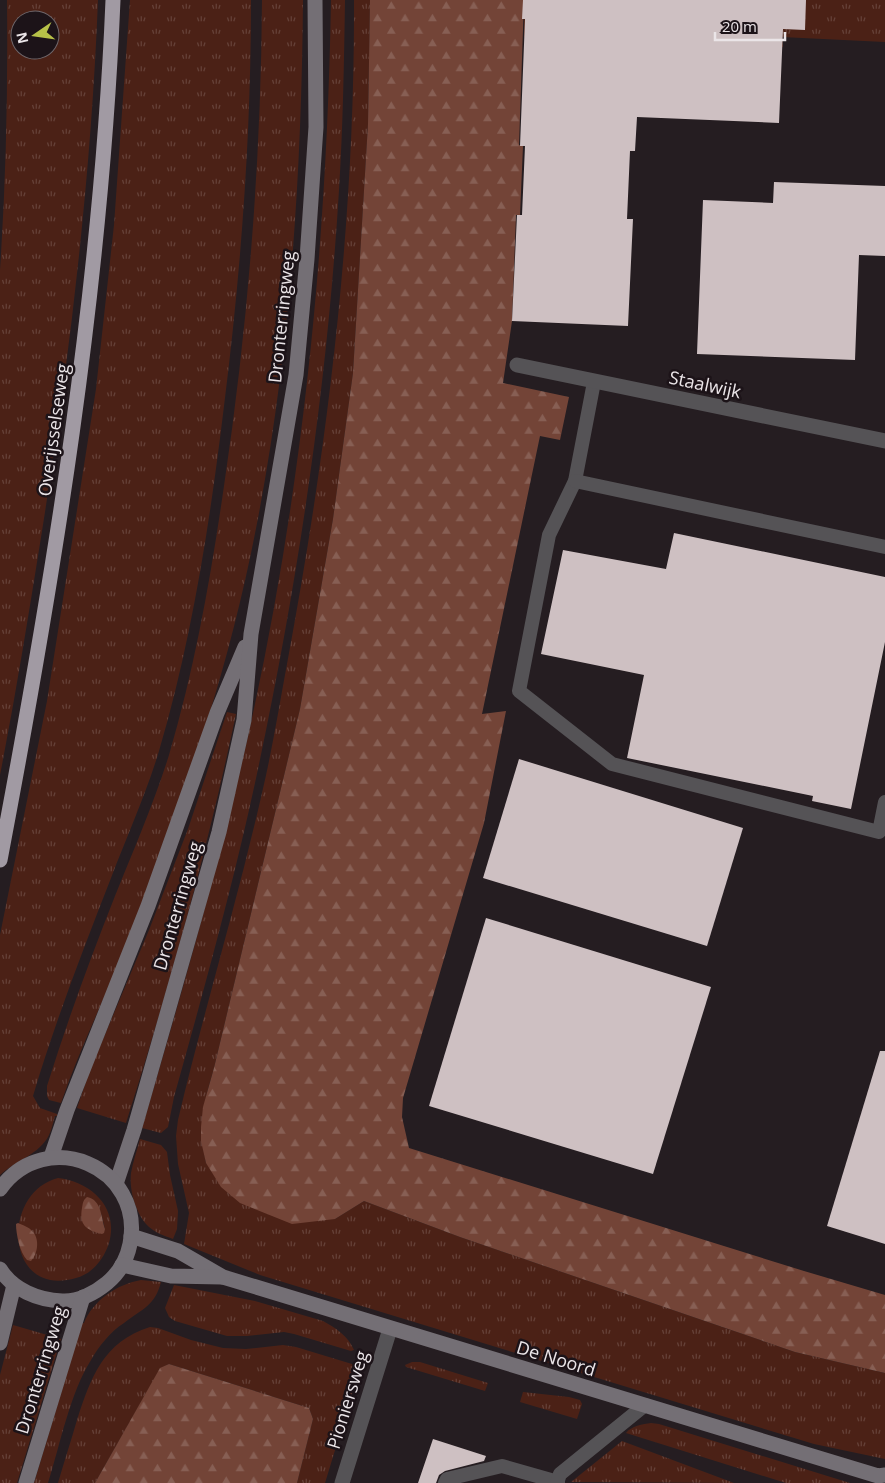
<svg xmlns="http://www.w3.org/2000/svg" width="885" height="1483" viewBox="0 0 885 1483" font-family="'Open Sans',sans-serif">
  <defs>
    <pattern id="grass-tufts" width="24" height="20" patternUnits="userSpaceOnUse" patternTransform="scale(1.25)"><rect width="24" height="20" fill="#4b2116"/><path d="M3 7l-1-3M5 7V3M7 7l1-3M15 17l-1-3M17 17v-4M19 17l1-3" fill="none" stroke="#654138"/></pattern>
    <pattern id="forest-firs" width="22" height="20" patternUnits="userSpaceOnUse" patternTransform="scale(1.25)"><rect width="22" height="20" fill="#734437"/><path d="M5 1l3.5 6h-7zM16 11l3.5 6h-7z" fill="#875f54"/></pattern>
  </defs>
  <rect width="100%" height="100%" fill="#251d21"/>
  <g fill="url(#grass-tufts)" fill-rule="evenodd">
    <path d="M7 0H98C91 178 70 355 42 531 29 612 16 694 0 775V270C6 180 8 90 7 0ZM20 20H50V50H20Z"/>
    <path d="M130 0H251C251 136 241 271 224 406 210 522 192 639 159 751 146 794 127 836 111 878 83 950 55 1022 33 1096L40 1108 57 1114V1116H55C53 1122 52 1129 49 1135 40 1154 15 1161 0 1175V935L47 701 96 389 114 225Z"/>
    <path d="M262 0H303C301 241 280 494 206 724 194 760 180 796 167 832 154 867 143 904 129 939 107 994 80 1047 61 1103L49 1100 47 1096V1086C67 1022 90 959 115 896 134 849 154 803 169 755 195 667 211 576 224 486 248 325 261 163 262 0Z"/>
    <path d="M331 0H345C344 63 343 127 339 190 327 389 297 588 255 783 232 889 203 993 174 1097L168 1127 161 1133 142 1128C181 995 220 862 250 727 303 488 327 244 331 0Z"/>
    <path d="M354 0H370L368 124 353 373 333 519 300 709 214 1068C203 1106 198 1123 206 1163L335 1219 364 1201 460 1237 795 1352 885 1373V1459L814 1444 260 1275 184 1244 189 1213 178 1164 176 1136 178 1120C204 1010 237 903 262 793 272 751 279 707 287 664 328 445 355 223 354 0Z"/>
    <path d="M524 0H885V42L782 37 783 47 524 37Z"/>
    <path d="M227 712 236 714C207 852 169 988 126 1123L77 1108 90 1070 149 930 188 829Z"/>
    <path d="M140 1139 161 1145 167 1152 170 1175 178 1211 177 1229 173 1239C165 1236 156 1233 149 1227 136 1215 129 1190 131 1173 133 1162 137 1150 140 1139Z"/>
    <path d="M58 1178C92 1182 119 1208 109 1243 104 1259 92 1274 76 1278 5 1299 0 1193 58 1178ZM95 1201 101 1213 105 1229 87 1227Z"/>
    <path d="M141 1280 161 1282C155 1306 142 1309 124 1323 110 1332 99 1346 91 1360 70 1393 60 1445 48 1483H34L82 1323H84C93 1300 118 1284 141 1280Z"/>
    <path d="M174 1285 255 1301 323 1321C336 1328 348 1336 354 1350L351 1351 294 1334 284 1332 247 1336H227L175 1321 169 1317 165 1308Z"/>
    <path d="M13 1325 61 1339 17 1483H0V1375Z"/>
    <path d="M150 1327 158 1328 191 1340 223 1348 246 1349 283 1345 296 1347 352 1364 358 1371 357 1378 325 1483H297L313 1419 309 1408 169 1364 160 1369 95 1483H58C64 1462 71 1441 77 1420 91 1377 103 1342 150 1327Z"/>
    <path d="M412 1362H420L488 1383 485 1391 406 1367 405 1365Z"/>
    <path d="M523 1392 569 1397 580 1400 582 1404 577 1419 520 1402Z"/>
    <path d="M651 1423 659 1424 850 1483H786L626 1433C631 1426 643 1424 651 1423Z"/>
    <path d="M622 1441 734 1483 571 1482Z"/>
  </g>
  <g fill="url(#forest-firs)">
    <path d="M370 0H524L519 145 523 146 520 215H516L512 321 503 383 569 397 560 440 540 436 482 714 506 711 484 823 403 1098 402 1117 409 1148 804 1271 885 1295V1373L795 1352 460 1237 364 1201 335 1219 292 1224 240 1203 221 1187 206 1163 201 1141V1127L203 1107 214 1068 300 709 333 519 353 373 368 124Z"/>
    <path d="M87 1197C102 1200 101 1218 105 1229L104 1233 102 1234C86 1230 79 1225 82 1208 83 1203 83 1200 87 1197Z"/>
    <path d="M18 1223C22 1225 29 1227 32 1231 40 1238 38 1254 31 1261L27 1260C20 1253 16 1234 16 1224Z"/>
    <path d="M169 1364 309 1408 313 1419 297 1483H95L160 1368Z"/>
  </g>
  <g fill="#cec0c2">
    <path d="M523 0H806L805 30 783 29 779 123 637 117 635 151H630L627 219H633L628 326 512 321 517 215H522L525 146H520L525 19H522Z"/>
    <path d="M774 182 885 186V256L859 255 855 360 697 354 703 200 773 203Z"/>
    <path d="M674 533 885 577V642L851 809 812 801 813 796 627 758 644 675 541 654 563 550 666 569Z"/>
    <path d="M519 759 743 828 707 946 483 878Z"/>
    <path d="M486 918 711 987 653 1174 429 1106Z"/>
    <path d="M880 1051H885V1244L827 1226Z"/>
    <path d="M433 1439 486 1456 484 1461 445 1471 439 1475 436 1483H418Z"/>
  </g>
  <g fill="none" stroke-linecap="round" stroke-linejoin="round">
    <g stroke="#555356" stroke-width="14">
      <path d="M594 382 575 481 549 535 519 691 612 764 879 832 885 802"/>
      <path d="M575 481 885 547"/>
      <path d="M445 1483 447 1479 502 1466 558 1482"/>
      <path d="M557 1483 560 1474 645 1405"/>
    </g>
    <g stroke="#555356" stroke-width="15">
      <path d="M517 365 885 441"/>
      <path d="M342 1483 390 1329"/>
    </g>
    <g stroke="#746f75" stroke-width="15">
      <path d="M51 1157 67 1110 148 906 217 713 245 647"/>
      <path d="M116 1184 134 1130 219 832 244 720 251 634 296 375 307 259 316 127 315 0"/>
      <path d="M0 1189C46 1125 145 1167 130 1244 127 1259 119 1273 107 1283 95 1293 78 1302 62 1301 38 1300 13 1290 0 1269"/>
      <path d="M131 1236 178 1251 223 1277 878 1476 885 1475"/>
      <path d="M122 1265 171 1276 222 1277"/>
      <path d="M0 1343 14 1285"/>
      <path d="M26 1483 83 1297"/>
    </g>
    <path stroke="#a19aa3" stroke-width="15" d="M0 860C54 576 101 290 113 0"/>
  </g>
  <g text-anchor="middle" stroke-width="5" stroke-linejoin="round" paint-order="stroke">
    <g font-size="18" fill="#ebe5e8" stroke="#1c1318">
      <text transform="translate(282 317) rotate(-84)" y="6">Dronterringweg</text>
      <text transform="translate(705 385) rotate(12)" y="6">Staalwijk</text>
      <text transform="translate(54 430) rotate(-82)" y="6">Overijsselseweg</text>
      <text transform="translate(178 906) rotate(-74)" y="6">Dronterringweg</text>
      <text transform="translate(556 1359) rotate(17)" y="6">De Noord</text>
      <text transform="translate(41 1370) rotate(-73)" y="6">Dronterringweg</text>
      <text transform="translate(348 1400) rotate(-73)" y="6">Pioniersweg</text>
    </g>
  </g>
  <g transform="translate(35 35) rotate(257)"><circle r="24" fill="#1c1318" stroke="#6f676b"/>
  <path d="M0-4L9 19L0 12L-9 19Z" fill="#b7c148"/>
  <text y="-8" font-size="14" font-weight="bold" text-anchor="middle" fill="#ebe5e8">N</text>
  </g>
  <path d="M715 32v8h70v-8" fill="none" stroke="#ebe5e8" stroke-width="2.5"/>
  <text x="722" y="32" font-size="15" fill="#ebe5e8" stroke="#1c1318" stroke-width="4" paint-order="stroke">20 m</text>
</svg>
